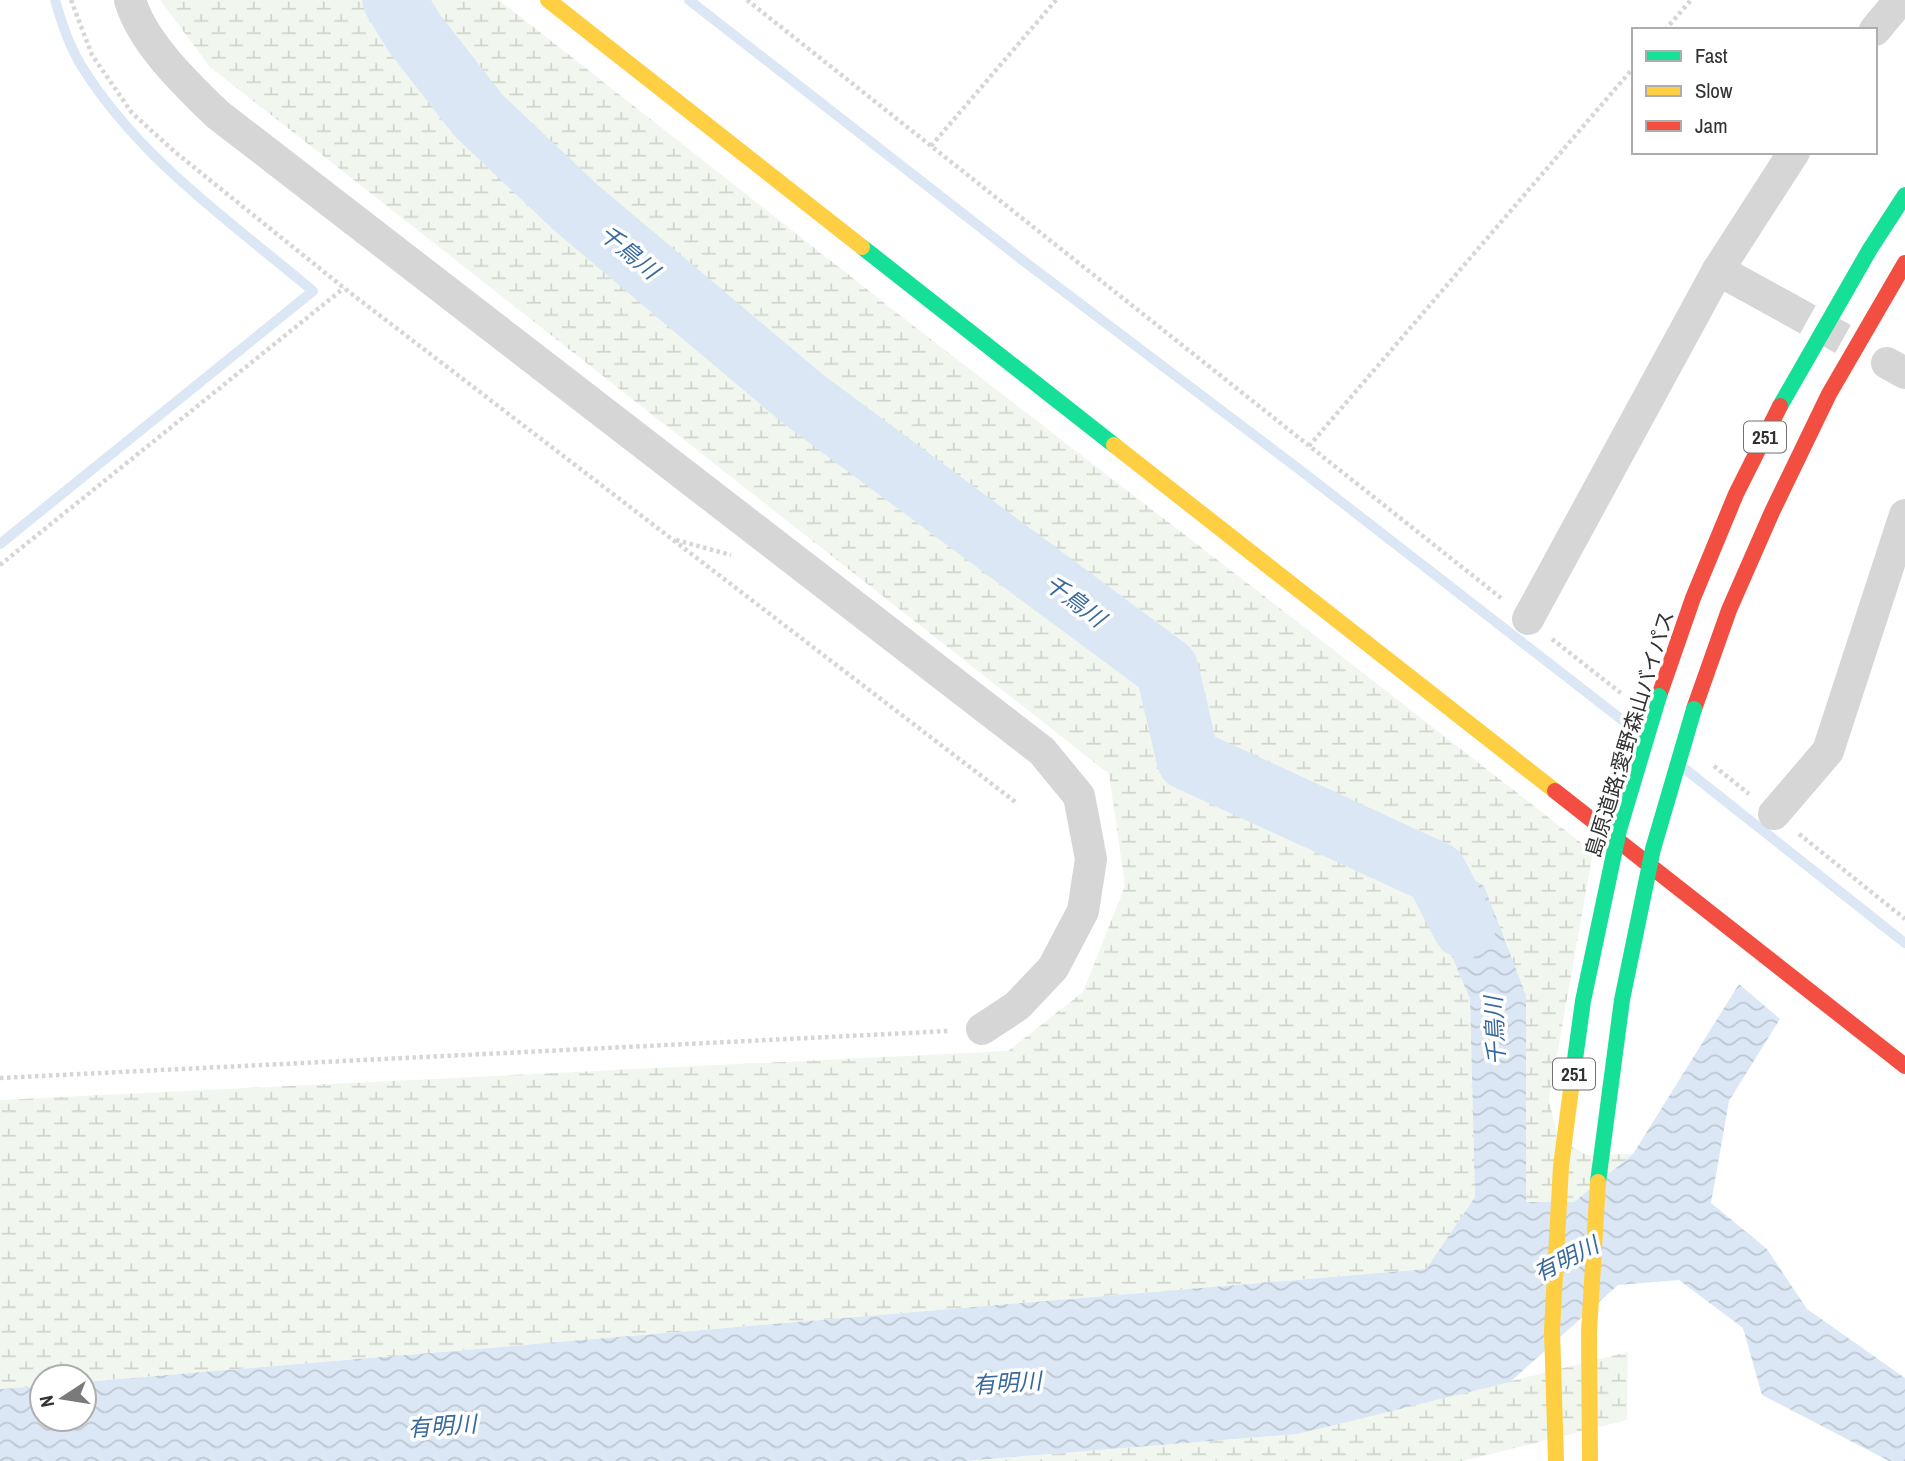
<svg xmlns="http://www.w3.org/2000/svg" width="1905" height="1461" viewBox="0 0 1905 1461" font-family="'Archivo Narrow','Noto Sans JP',sans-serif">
  <defs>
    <pattern id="wetland-marsh" width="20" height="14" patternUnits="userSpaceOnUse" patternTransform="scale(1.75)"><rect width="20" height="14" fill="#f1f7ee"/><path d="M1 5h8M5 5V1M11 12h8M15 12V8" fill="none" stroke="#cfd4cd"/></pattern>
    <pattern id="water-waves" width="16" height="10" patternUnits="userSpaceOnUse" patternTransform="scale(1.75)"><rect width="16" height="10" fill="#dbe7f4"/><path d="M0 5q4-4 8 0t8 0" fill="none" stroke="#bcc7d2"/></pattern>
  </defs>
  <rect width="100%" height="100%" fill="#fff"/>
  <g fill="url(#wetland-marsh)">
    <path d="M160 0H499L915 327 1281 609 1593 852 1549 1100 1558 1138 1587 1155 1633 1154 1574 1202H1526V995L1483 886 1400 833 1470 999 1475 1197 1426 1269 84 1382V1377H42V1386L0 1389V1100L1008 1051 1083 992 1125 886 1109 774 210 67Z"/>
    <path d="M1628 1352 1627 1420 1463 1461H964L1298 1434Z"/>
  </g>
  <path fill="url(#water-waves)" d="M1399 832 1484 886 1526 995V1202H1574L1633 1154 1739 984 1780 1019 1729 1101 1711 1203 1767 1249 1807 1309 1905 1378V1461H1889L1762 1395 1743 1328 1679 1280 1618 1285 1510 1382 1298 1434 964 1461H0V1389L42 1386V1419H84V1382L1426 1269 1475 1197 1470 999Z"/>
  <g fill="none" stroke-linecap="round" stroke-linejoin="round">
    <g stroke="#dbe7f4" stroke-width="10">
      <path d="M689 0 1021 259 1304 473 1639 733"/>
      <path d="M0 544 313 291C231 222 137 157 81 65 69 46 61 21 55 0"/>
      <path d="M1685 769 1905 943"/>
    </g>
    <path stroke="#dbe7f4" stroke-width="63" d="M394 0 415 34 479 116 574 206 803 399 1167 669 1188 759 1436 873 1464 927"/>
    <path stroke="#d6d6d6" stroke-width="32" stroke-dasharray="32 16" stroke-linecap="butt" d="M1780 304 1843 339"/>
    <g stroke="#d6d6d6" stroke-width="4.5" stroke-dasharray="3.5 3.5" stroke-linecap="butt">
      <path d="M71 0 92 55 132 113 175 152 344 288 1018 804"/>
      <path d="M747 0 1501 598"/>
      <path d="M1665 30 1691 0"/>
      <path d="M931 146 1056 0"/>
      <path d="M1309 446 1634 67"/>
      <path d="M676 540 731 555"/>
      <path d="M0 565 344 288"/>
      <path d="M1552 639 1622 694"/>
      <path d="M1714 766 1749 794"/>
      <path d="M1799 834 1905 919"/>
      <path d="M0 1078 949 1031"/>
    </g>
    <g stroke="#d6d6d6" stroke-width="32">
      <path d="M130 0C142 42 186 84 217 114L1042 751 1079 796 1091 859 1083 911 1053 968 1017 1006 982 1029"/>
      <path d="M1875 30 1900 0"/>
      <path d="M1718 270 1780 304"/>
      <path d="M1887 363 1905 373"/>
      <path d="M1528 619 1718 270 1794 152"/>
      <path d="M1774 814 1828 751 1905 515"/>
    </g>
    <g stroke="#16e098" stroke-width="16">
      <path d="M862 247 1114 445"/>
      <path d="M1780 406 1870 249 1905 195"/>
    </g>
    <g stroke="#ffcf43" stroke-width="16">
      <path d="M548 0 862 247"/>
      <path d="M1114 445 1555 791"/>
    </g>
    <g stroke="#f24e42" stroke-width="16">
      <path d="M1659 696 1693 598 1736 494 1780 406"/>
      <path d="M1694 709 1729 610 1772 512 1829 394 1905 263"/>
      <path d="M1555 791 1905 1066"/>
    </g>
    <g stroke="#16e098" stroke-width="16">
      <path d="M1573 1074 1583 1001 1619 830 1659 696"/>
      <path d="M1598 1182 1622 1000 1653 849 1694 709"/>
    </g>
    <g stroke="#ffcf43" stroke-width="16">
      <path d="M1556 1461 1552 1330 1561 1166 1573 1074"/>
      <path d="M1590 1461 1589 1332 1598 1182"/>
    </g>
  </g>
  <g text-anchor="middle" stroke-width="7" stroke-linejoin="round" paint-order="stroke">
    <g fill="#fff" stroke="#707070" stroke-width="2">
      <rect x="1744" y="421.5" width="42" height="31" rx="5"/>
      <rect x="1553" y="1058.5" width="42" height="31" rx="5"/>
    </g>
    <g font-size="19" font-weight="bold" fill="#323232">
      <text x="1765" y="444">251</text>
      <text x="1574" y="1081">251</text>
    </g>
    <g font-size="21" fill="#323232" stroke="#fff">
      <text transform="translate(1630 734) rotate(-73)" y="7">島原道路;愛野森山バイパス</text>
    </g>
    <g font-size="23" font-style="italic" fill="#39689c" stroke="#fff">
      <text transform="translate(629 252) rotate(40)" y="8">千鳥川</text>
      <text transform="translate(1075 601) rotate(37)" y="8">千鳥川</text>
      <text transform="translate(1495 1031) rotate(-93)" y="8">千鳥川</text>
      <text transform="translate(1566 1259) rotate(-27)" y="8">有明川</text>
      <text transform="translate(1007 1383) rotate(-4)" y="8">有明川</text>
      <text transform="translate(442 1426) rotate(-4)" y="8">有明川</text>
    </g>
  </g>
  <rect x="1632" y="28" width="245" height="126" fill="#ffffff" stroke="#adadad" stroke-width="2"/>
  <rect x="1646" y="51" width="35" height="10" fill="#16e098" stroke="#adadad" stroke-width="2"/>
  <text x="1695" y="63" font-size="21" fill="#323232">Fast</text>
  <rect x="1646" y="86" width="35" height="10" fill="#ffcf43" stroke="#adadad" stroke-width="2"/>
  <text x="1695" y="98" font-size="21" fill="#323232">Slow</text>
  <rect x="1646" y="121" width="35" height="10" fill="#f24e42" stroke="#adadad" stroke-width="2"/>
  <text x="1695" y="133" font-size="21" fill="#323232">Jam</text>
  <g transform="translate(63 1398) rotate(258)"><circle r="33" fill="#ffffff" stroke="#adadad" stroke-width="2"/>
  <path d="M0-5L12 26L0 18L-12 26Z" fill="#7a7a7a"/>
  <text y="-10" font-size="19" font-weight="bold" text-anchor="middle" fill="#323232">N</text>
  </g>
</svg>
